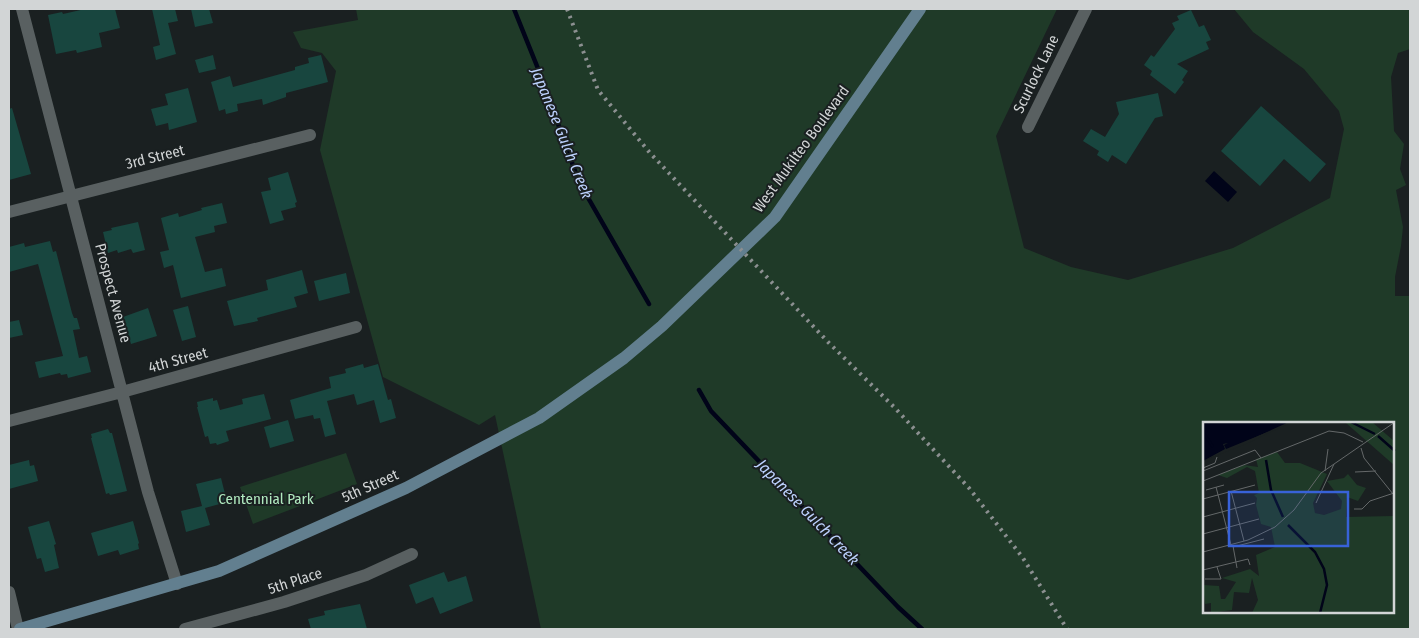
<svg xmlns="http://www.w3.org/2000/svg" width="1419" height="638" font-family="'Fira Sans Condensed',sans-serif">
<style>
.green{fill:#1f3a28;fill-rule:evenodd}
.water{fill:#010419}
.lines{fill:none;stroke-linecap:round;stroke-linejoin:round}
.stream{stroke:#010419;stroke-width:4.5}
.building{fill:#18463f}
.street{stroke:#596061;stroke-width:12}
.secondary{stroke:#627f8f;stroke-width:12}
.rail{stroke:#8c9091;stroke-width:4;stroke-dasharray:2.5 5;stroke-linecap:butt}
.labels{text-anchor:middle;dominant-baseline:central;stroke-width:4;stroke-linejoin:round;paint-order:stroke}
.street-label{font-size:15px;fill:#d2d5d6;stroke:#1a2021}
.park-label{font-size:15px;fill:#b0e9bf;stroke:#1a2021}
.water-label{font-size:16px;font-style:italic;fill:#bdd2fe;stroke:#1a2021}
.inset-river{fill:none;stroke:#010419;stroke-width:2.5}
.inset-road{fill:none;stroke:#646869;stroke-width:1}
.view{fill:#3862d8;fill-opacity:0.15;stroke:#3862d8;stroke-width:2.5}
.inset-edge{fill:none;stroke:#d2d5d6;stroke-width:2.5}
</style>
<rect width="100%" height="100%" fill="#1a2021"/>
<path class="green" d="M356,9H1057L996,136L1024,248L1071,267L1128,280L1233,248L1330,198L1344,129L1339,111L1304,69L1253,32L1234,9H1410V49L1398,53L1391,77L1394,131L1404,144L1400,169L1406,185L1396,190L1403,227L1401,246L1395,277V296H1410V629H541L495,415L479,425L383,377L320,150L336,71L322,53L301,48L293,32L358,20ZM1204,423H1393V612H1204Z
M346,453L357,484L253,524L240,487Z"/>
<path class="water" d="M1214,171L1237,192L1228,202L1205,181Z"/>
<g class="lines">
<path class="stream" d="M514,9L539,71L579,182L649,304
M699,390L711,411L898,607L922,629"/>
</g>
<path class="building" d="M85,9H115L120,28L99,33L102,47L77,53L76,50L56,54L48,15L62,12L63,14Z
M152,9H175L178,21L168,23L176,54L156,60L153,47L160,45Z
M191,9H209L213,23L195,27Z
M1191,10L1199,27L1204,25L1211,40L1206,42L1209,49L1177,64L1188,71L1182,80L1184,82L1175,94L1150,75L1152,71L1144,65L1151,55L1154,57L1175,29L1172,23L1179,20L1177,16Z
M213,55L216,69L199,73L195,60Z
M321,55L328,82L286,93V97L263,105L262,99L237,104L238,111L226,114L225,109L219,111L211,82L230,76L233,87L295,70V67L309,63L308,58Z
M188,88L197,122L169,130L168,123L156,126L151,109L168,105L165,94Z
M1158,93L1163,116L1155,118L1126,164L1112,155L1108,162L1097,155L1099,151L1083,141L1091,129L1105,137L1119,114L1116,102Z
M1261,106L1326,164L1310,182L1284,159L1260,186L1221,151Z
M12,108L31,174L9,180V109Z
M288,172L297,202L295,203L296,207L281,211L284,220L270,224L261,192L271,190L268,178Z
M222,203L227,223L214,226L215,232L195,237L205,272L222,268L226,286L181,298L173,265L164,268L160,252L169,250L161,218L178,213L179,217L202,210L201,208Z
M138,222L145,250L133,253L131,249L118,253L117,250L108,253L103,232L112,230L111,228Z
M50,241L53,252L56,251L72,313L74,318H77L80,329L73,330L79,358L87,356L91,372L68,378L67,374L61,375L60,373L39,378L35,362L63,356L38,264L9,272V247L24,243L25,247Z
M302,270L308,293L294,297L297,307L257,318L258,321L234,326L227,301L268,290L266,280Z
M346,273L350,293L319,301L314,281Z
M188,306L196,337L182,341L173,310Z
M148,308L157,336L131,344L123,317Z
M19,320L23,335L9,338V322Z
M363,364L364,368L378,364L388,400L391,399L396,418L380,423L374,400L357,405L354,394L327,401L336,434L325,437L320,418L314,419L313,415L295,419L290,400L331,388L329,377L346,373L345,369Z
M264,394L271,419L226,431L229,441L217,445L216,443L210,444L208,436L205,437L197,407H198L197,402L213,398V401L217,400L220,410L243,404L242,399Z
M288,420L294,441L270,448L264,427Z
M108,429L110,433H112L127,491L110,495L109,493L106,494L91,438H92L91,434Z
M29,460L30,466L34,465L38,481L9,489V465Z
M221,478L227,502L205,508L210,525L186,532L181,511L202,506L196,484Z
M49,521L56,544L54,545L59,568L45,572L41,558L37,559L28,527Z
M133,521L139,543L138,544L139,549L120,555L118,550L98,556L91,533Z
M444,572L448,582L466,576L473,601L440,614L433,597L416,604L409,585Z
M360,604L367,629H311L308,619L325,615L324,611Z"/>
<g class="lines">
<path class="street" d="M22,9L148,492L177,584
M1028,127L1086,9
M9,212L310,135
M9,421L122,392L356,327
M9,592L18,629
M185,629L284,602L366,575L412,554"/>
<path class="secondary" d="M20,629L219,571L406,488L539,418L624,358L662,326L775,217L920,9"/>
<path class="rail" d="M567,9L598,90L650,153L828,342L894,407L969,488L1023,558L1067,629"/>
</g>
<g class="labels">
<g class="street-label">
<text transform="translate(1036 74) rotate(-64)">Scurlock Lane</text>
<text transform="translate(801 149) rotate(-54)">West Mukilteo Boulevard</text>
<text transform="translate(155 157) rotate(-14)">3rd Street</text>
<text transform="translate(113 293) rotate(75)">Prospect Avenue</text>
<text transform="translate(178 360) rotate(-15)">4th Street</text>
<text transform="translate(370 486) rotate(-24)">5th Street</text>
<text transform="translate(295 581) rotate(-18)">5th Place</text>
</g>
<g class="park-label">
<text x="266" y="499">Centennial Park</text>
</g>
<g class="water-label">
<text transform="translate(562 133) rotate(68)">Japanese Gulch Creek</text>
<text transform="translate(808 512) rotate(46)">Japanese Gulch Creek</text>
</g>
</g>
<g transform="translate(1203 422)">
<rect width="191" height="191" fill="#1a2021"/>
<path d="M169,0L191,19V43L143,1ZM74,30L82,41H97L124,52L110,81L112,91L121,93L138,87L139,79L124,59L141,56L145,52L154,63L163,66L155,79L144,75L143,95L191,94V191H49L55,178L49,156L46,171L31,170L29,188L8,191V181L2,182L0,163L16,164L18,177H22L33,160L19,156L47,147L56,154L53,133L72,125L68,105L58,102L53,83L54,76L51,73L56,71L52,49L44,45L24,56L15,53L41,43L55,45L53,37Z" fill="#1f3a28"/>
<path d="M0,0H86L0,39Z" fill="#010419"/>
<path d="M89,0L43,22L0,39L22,27L20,22L25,21L21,23L23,27Z" fill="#1a2021"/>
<path class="inset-river" d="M148,0L172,12M0,10L10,25M175,14L192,29M63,38L68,68L80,95M85,103L112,130L121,147L124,163L117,191"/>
<path class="inset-road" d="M158,26L161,36L190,72M0,46L12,41L14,35M0,49L52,28L58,36M122,49L125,27M152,50L173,49M0,59L126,9L141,11L160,20M13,65L28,123M3,68L21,63M28,69L41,119M0,77L52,63M113,81L131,42M151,87H159L167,79L191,71M0,95L52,81M0,112L56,97M30,124L34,146M30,125L61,117M0,130L45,118L72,105L91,88L118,51L192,0M0,148L45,137L47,143M2,157H18L14,145"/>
<path class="view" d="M26,70H145V124H26Z"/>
<rect width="191" height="191" class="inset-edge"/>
</g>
<rect width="1419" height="638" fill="none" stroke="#d2d5d6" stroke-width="20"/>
</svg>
